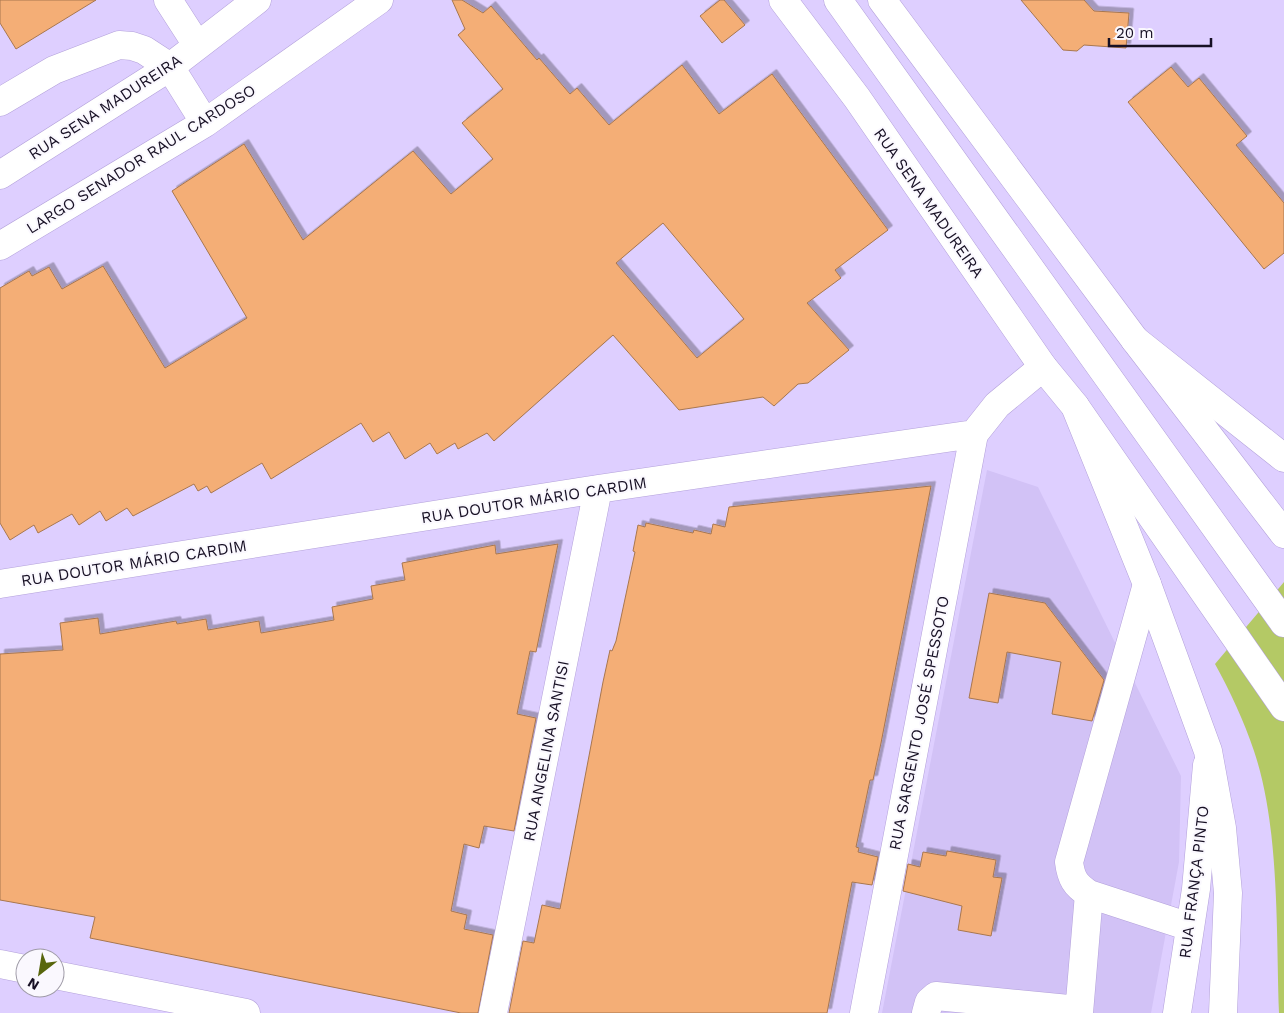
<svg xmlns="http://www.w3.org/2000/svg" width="1284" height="1013" font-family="'Work Sans',sans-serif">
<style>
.built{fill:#d2c2f6}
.green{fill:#b4c965}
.building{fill:#f4ae76;stroke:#a8774f;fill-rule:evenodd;filter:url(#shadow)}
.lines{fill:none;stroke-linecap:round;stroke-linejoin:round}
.minor-casing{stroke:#b3a1da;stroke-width:29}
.major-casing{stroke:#b3a1da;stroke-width:29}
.highway-casing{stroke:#b3a1da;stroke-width:29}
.minor{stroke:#fff;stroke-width:28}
.major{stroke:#fff;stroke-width:28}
.highway{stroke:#fff;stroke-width:28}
.labels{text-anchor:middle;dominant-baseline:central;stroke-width:4;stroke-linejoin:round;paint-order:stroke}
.street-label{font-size:16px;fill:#171024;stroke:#faf8fe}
</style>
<defs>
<filter id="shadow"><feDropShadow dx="4.5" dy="-4.5" stdDeviation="0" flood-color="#0004"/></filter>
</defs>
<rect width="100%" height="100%" fill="#decfff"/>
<path class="built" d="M987,470L1038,487L1181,776L1179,862L1151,1013H882Z"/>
<path class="green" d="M1284,582V1013H1279C1276,932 1280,828 1254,751C1244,721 1230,691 1215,664Z"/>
<path class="building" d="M0,0H96L16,49L0,23Z
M452,0H462L483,13L491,6L537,60L539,58L570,94L577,88L609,125L682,65L719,114L772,74L888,230L835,270L841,278L807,303L849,350L808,383L798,384L774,406L763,397L679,410L613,335L494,441L487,433L458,449L455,443L437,454L430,443L405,459L389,432L373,442L361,423L271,479L262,463L211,493L207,486L198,491L194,484L133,516L127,508L106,521L100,511L79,525L72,514L38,533L34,525L10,540L0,523V288L29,271L32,276L49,267L62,289L103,266L165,368L247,318L172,191L244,144L303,240L413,151L451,194L493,159L462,123L503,89L458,35L465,29ZM663,223L744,319L697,358L616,263Z
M720,0H724L745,25L722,43L700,16Z
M1021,0H1084L1094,11L1129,13L1126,48L1084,45L1077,51L1063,50Z
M1171,67L1188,87L1199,78L1247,136L1236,145L1284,203V253L1264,269L1128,102Z
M931,486L881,743L873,780H870L856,847L859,848L858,852L878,857L872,885L852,882L827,1013H509L523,941L534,943L542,905L560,909L603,682L610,650L612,651L616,641L635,552L633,551L638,525L645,527L646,523L693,533L694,530L711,534L713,524L725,527L729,507Z
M558,544L536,652L530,651L517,714L536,718L514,831L484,826L479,848L464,844L451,911L467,915L464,929L493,935L478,1013H461L90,938L95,917L0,900V654L63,650L60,623L98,618L100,634L176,621L177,624L206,619L208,630L259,621L261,633L334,620L332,607L373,599L371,586L405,580L402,563L495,545L496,554Z
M989,593L1045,603L1104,680L1092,721L1052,714L1061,662L1007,652L998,703L969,698Z
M947,851L996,860L993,877L1002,878L991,936L958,930L962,906L903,891L908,864L920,867L923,852L946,856Z"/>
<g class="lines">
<g class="minor-casing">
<path id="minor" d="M168,0L197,45
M0,102L54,70L119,45L132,46L144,50L170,67L205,123
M0,175L170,67L257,0
M0,246L205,123L379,0
M0,584L598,489L974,434L997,405L1043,367
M1147,584L1069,862C1071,878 1075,885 1089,894L1190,927
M0,964L25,969
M55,975L246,1013
M493,1013L598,489
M864,1013L974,434
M926,1013L929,1002L936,996L1079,1010
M1079,1013L1089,894
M1177,1013L1196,889L1207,765"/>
</g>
<g class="major-casing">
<path id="major" d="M783,0L857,98L1043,367L1075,406L1147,584L1208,751L1222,828L1228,893L1223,1013
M838,0L1284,623
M882,0L1135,340L1284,534"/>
</g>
<g class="highway-casing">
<path id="highway" d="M1135,340L1284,458
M1075,406L1284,707"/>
</g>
<use href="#minor" class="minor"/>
<use href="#major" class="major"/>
<use href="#highway" class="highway"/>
</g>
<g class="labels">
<g class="street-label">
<text transform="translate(105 107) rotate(-33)">RUA SENA MADUREIRA</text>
<text transform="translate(141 159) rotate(-32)">LARGO SENADOR RAUL CARDOSO</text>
<text transform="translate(929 203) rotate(55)">RUA SENA MADUREIRA</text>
<text transform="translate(534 500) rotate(-9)">RUA DOUTOR MÁRIO CARDIM</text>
<text transform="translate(134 563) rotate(-9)">RUA DOUTOR MÁRIO CARDIM</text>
<text transform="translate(919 723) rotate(-79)">RUA SARGENTO JOSÉ SPESSOTO</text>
<text transform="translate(546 751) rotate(-79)">RUA ANGELINA SANTISI</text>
<text transform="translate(1194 882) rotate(-83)">RUA FRANÇA PINTO</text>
</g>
</g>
<g transform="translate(40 973) rotate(211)"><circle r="24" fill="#faf8fe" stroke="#9f9ba7"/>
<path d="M0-4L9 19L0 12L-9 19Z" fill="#58660d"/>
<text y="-8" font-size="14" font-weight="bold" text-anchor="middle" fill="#171024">N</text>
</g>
<path d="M1109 38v8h102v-8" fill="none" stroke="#171024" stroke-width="2.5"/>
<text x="1116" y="38" font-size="15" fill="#171024" stroke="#faf8fe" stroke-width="4" paint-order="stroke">20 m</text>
</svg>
